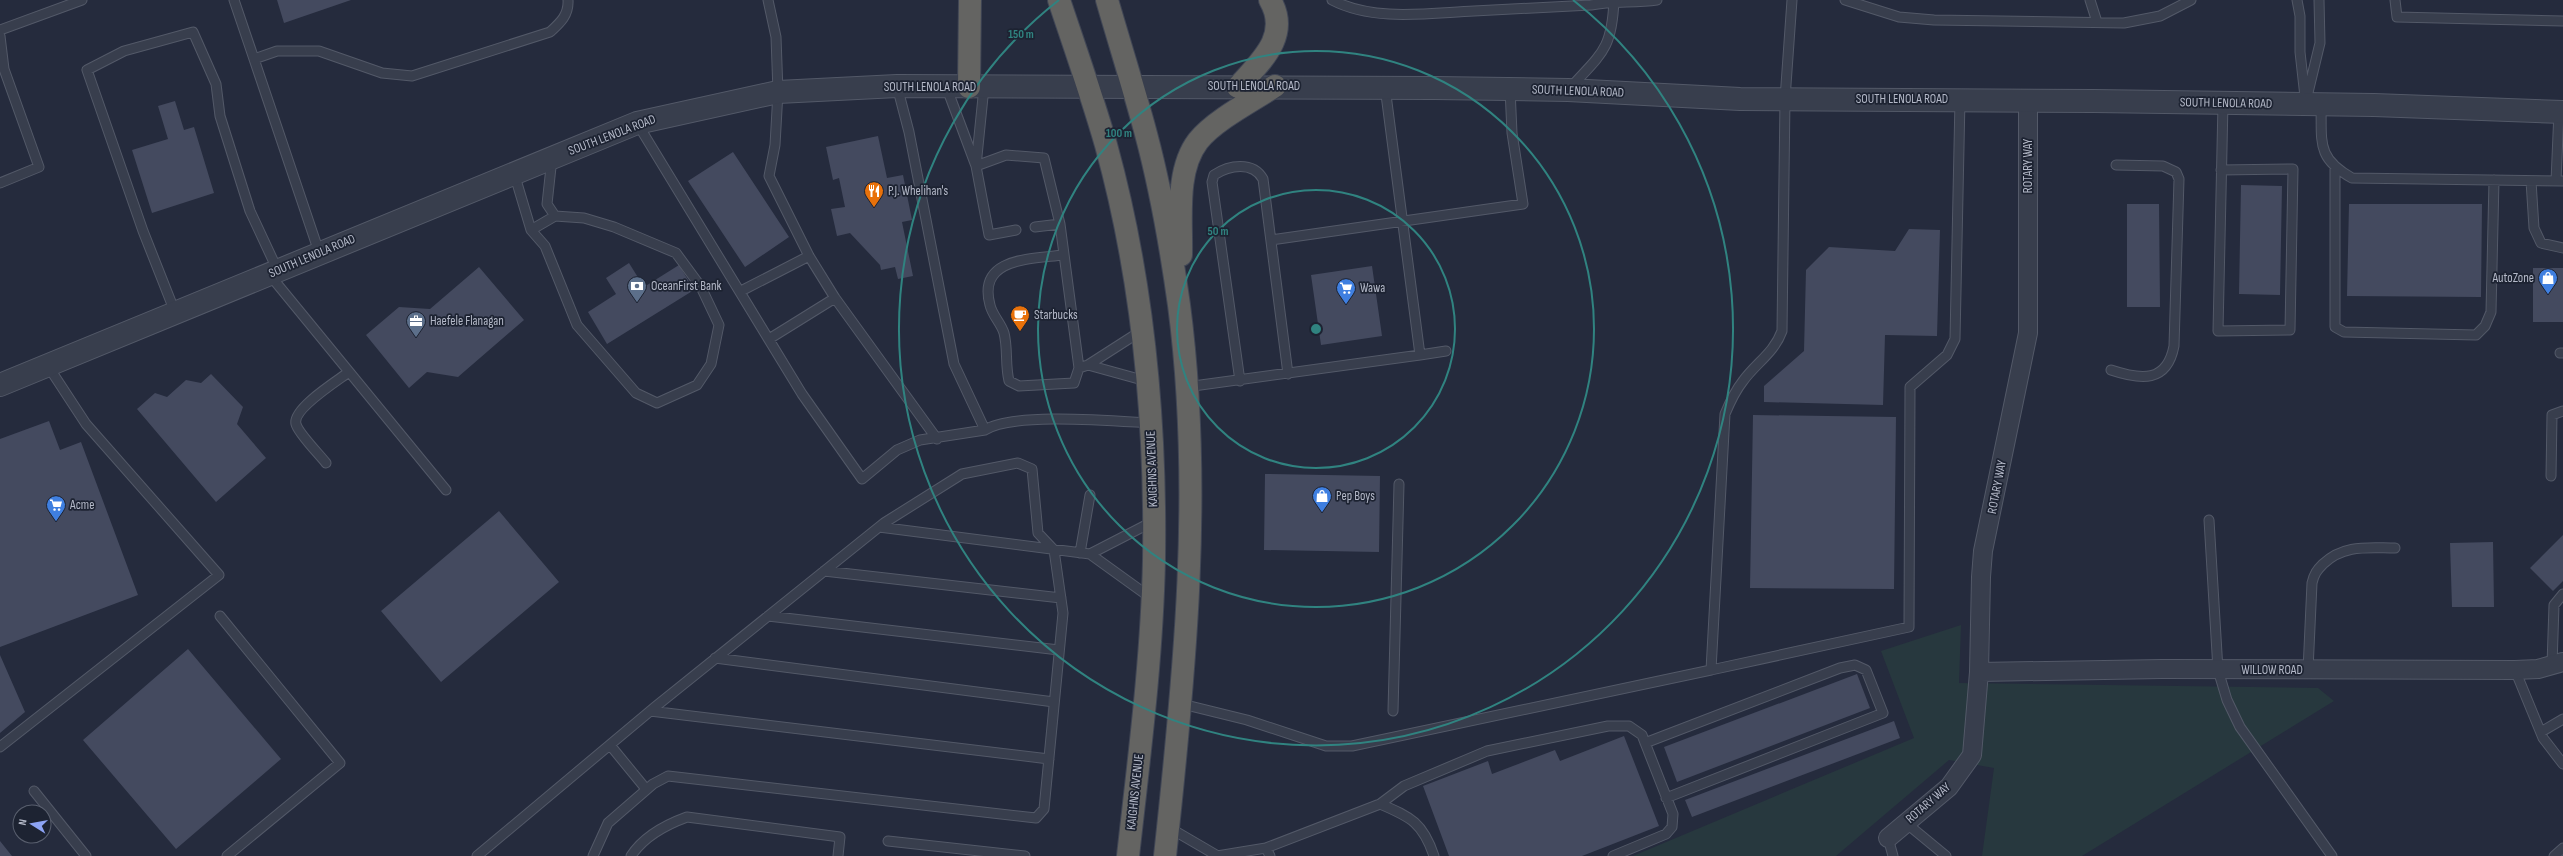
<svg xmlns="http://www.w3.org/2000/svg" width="2563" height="856" font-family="'Sofia Sans Condensed',sans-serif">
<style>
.green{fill:#27383e}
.building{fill:#444a5f}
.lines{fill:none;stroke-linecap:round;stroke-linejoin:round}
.service-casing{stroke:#535968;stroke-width:11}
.minor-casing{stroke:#535968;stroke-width:20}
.tertiary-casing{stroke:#535968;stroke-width:24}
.trunk-casing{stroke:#404655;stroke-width:24}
.service{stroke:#383e4d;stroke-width:9}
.minor{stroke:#383e4d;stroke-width:18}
.tertiary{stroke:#383e4d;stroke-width:22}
.trunk{stroke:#646462;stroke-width:22}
.ring{fill:none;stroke:#308380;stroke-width:2}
.labels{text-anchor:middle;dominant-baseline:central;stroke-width:3.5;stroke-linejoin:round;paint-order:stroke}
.street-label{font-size:13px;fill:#b4b9c8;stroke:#1d2332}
.poi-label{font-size:13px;fill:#b4b9c8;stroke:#1d2332;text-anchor:start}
.centre{fill:#308380;stroke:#1d2332;stroke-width:2}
.ring-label{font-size:12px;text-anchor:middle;font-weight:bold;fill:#308380;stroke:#1d2332;stroke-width:3.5;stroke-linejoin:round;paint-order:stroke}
</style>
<rect width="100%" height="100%" fill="#252b3d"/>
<path class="green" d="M1961,625L1959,683L2318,688L2334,701L2082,856H1982L1994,768L1949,760L1836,856H1633L1914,738L1881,651Z"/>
<path class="building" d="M277,0H351L284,23Z
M175,101L184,130L194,127L214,193L152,213L132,150L168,139L158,106Z
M878,136L887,178L903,175L912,220L902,222L913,276L898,279L895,267L881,270L880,265L850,233L837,236L831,209L845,207L839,178L833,180L826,147Z
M733,152L789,237L745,267L688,181Z
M2241,185L2282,186L2280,295L2239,294Z
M2127,204H2159L2160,307H2127Z
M2349,204H2482L2481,297L2347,296Z
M1909,229L1940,230L1937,336L1885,335L1883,405L1764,402V386L1804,351L1806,270L1829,247L1895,251Z
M629,263L644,287L679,265L694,290L607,344L588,312L616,294L606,278Z
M1372,266L1382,336L1321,345L1311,275Z
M479,267L524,320L458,377L427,372L409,388L366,335L399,307L430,309Z
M2533,268H2563V322H2533Z
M211,374L243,407L237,424L266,458L216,502L137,409L155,393L167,397L186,380L201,383Z
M1753,415L1896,417L1894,589L1750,588Z
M49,421L60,450L81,442L138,595L0,647V439Z
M1265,474L1380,476L1379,552L1264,550Z
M499,511L559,582L441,682L381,611Z
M2563,535V581L2553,591L2530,568Z
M2493,542L2494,607H2452L2450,543Z
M188,649L281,759L176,849L83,740Z
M0,655L25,712L0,733Z
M1857,674L1870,708L1677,782L1664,747Z
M1894,721L1900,738L1692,817L1685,800Z
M1624,736L1659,826L1582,856H1449L1423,786L1488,761L1492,774L1555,750L1560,761Z
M0,841L12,856H0Z"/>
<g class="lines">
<g class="service-casing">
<path id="service" d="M234,0L254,59
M768,0L776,37L778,92L775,145L769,176L809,256L835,298L937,439
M1332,0C1374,22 1429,13 1474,11C1513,9 1552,7 1591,5C1613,1 1634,3 1657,0
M1845,0L1899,17L1934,20L2124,23L2160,16L2191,0
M2090,0L2097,22
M2297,0L2300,16V52L2305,97
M2395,0L2397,17L2563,21
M0,30L82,0
M0,36L4,69L39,167L0,183
M897,86L909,132L954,364L985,430
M946,86L976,166L984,87
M1571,87C1602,53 1612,49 1614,0
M2305,105L2320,43L2319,0
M2321,105C2322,142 2316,158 2352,178L2563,181
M637,123L802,394L862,479L897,450L920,440L985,430C1012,412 1114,421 1150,423
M552,158L547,204L555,216L584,218L614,227L676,253L701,287L719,325L711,364L697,385L657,403L636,393L577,325L545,246L531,230L555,216
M2335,169V327L2344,332L2476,335L2485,326L2491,312L2494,180
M2221,170L2293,169L2290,330L2218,331L2223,103
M514,173L531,230
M2531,181L2534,228L2541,243L2563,248
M2556,181L2559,111
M1035,227L1060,224
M1016,230L989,235L976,166L1006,155L1044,158L1060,224L1079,368L1088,365
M1271,240L1523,204L1512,133L1510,89
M319,252L254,59L277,51H319L382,73L412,76L550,32C560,23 569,15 568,0
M1063,255C1032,259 977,257 990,305C992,315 1001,323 1004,333C1008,348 1005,365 1009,381L1019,386L1074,383L1079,368
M269,274L446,490
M741,291L809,256
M175,312L143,231L87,70L124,51L193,32L216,84L220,116L250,211L278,271
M1141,331L1088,365L1146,381
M769,339L835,298
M2560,353H2563
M1420,355L1446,351
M2111,370C2141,380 2167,383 2174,346L2179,179L2176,172L2163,166L2116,165
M1240,381L1212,182L1214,175C1229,165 1253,161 1263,179L1288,374
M1186,387L1420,355L1385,87
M326,463C319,454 298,433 296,424C292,409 337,381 349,372
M2551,476L2552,415L2563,411
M2209,520L2218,670L2227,700L2240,727L2332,856
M879,527L1090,554L1151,598
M1080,553L1090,495
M1090,554L1154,521
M824,571L1061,598
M220,616L340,763L227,856
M768,616L1059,650
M715,658L1054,702
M2552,665L2554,605L2563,594
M1711,670L1909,627L1910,387L1947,355L1955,339L1960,99
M2308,670L2312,583C2314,574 2317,570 2323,564C2344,544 2368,548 2395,548
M2515,670L2543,738L2563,764
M1182,704L1247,720L1326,746H1352L1711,670L1725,414C1730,402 1735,391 1743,381C1756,363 1774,353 1782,331L1785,99L1792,0
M650,711L1049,759
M1393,711L1399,484
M2541,732L2563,719
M1645,743L1840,668L1855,665L1866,670L1883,713L1666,798
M610,745L646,789
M0,747L219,575L86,424L48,366
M34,791L86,856
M1380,804C1411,817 1423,823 1434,856
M1906,823L1946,856
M1168,827L1216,855L1214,856
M1888,838L1893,856
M888,841L1025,856
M1266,848L1380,804L1404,786L1487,751L1608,726H1629L1642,735L1673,814L1672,827L1666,834L1613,856
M477,856L655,707L884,523L962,474L1018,463L1032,469L1038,533L1054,550L1063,613L1044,809L1036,818L668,776L653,784L608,823L593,856
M631,856C644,836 665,825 687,817L840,837L838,856
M1217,856L1266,848L1270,856
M2554,856L2563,848"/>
</g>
<g class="minor-casing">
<path id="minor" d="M1979,672L2162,669L2515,670L2538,669L2563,662
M1888,838L1949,787L1972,755L1979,672L1981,577L1983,551L2028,333V101"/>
</g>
<g class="tertiary-casing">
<path id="tertiary" d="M0,385L637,123L778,92L897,86L1435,88L1568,90L1740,99L2094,101L2374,105L2563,112"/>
</g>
<g class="trunk-casing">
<path id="trunk" d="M1059,0C1075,48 1092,96 1106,145C1143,279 1156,422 1154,560C1152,659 1139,758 1128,856
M1107,0C1120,45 1134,89 1146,134C1161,190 1171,248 1179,305C1203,488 1185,673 1165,856
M969,87L970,0
M1238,87C1260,62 1291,36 1270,0
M1181,255C1182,219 1175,171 1198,141C1215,120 1252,101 1275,86"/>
</g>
<use href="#service" class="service"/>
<use href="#minor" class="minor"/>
<use href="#tertiary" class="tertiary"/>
<use href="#trunk" class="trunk"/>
</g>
<g class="ring">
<circle cx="1316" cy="329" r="139"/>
<circle cx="1316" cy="329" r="278"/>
<path d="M1573 0A417 417 0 1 1 1059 0"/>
</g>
<defs>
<g id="restaurant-pin" transform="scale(1)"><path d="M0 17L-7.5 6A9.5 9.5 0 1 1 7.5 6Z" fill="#e8710a" stroke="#1d2332"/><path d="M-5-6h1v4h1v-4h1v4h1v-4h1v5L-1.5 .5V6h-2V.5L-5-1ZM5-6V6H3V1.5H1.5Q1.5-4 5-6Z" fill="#fff"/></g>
<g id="shop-pin" transform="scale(1)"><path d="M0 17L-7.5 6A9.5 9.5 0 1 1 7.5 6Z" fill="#3f7fe0" stroke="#1d2332"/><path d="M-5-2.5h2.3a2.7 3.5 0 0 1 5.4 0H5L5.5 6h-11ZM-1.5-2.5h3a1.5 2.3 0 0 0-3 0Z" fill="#fff"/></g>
<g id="bank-pin" transform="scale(1)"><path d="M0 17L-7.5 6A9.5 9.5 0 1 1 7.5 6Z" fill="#5c6f8a" stroke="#1d2332"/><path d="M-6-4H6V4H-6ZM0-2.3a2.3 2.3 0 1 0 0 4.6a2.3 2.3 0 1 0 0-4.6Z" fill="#fff"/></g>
<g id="supermarket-pin" transform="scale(1)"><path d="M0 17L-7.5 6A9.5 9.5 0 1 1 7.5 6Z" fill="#3f7fe0" stroke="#1d2332"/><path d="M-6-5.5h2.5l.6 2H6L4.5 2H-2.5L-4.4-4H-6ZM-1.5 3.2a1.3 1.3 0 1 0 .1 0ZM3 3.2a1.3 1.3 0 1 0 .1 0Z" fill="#fff"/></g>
<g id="cafe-pin" transform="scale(1)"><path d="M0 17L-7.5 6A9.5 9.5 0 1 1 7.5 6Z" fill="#e8710a" stroke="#1d2332"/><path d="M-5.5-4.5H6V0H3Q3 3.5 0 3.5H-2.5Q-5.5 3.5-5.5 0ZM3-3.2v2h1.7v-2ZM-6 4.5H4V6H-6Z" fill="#fff"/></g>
<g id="office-pin" transform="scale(1)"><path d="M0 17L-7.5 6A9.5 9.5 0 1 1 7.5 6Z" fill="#5c6f8a" stroke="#1d2332"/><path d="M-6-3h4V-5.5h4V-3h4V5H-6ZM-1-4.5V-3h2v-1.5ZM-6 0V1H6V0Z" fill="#fff"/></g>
</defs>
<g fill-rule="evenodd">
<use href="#restaurant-pin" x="874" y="191"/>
<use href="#shop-pin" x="2548" y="278"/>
<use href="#bank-pin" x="637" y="286"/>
<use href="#supermarket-pin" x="1346" y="288"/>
<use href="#cafe-pin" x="1020" y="315"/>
<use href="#office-pin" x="416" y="321"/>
<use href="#shop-pin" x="1322" y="496"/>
<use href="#supermarket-pin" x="56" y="505"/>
</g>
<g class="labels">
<g class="street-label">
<text x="1254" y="86">SOUTH LENOLA ROAD</text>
<text x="930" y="87">SOUTH LENOLA ROAD</text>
<text transform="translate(1578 91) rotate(2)">SOUTH LENOLA ROAD</text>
<text x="1902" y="99">SOUTH LENOLA ROAD</text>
<text transform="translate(2226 103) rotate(1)">SOUTH LENOLA ROAD</text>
<text transform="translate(612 135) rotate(-21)">SOUTH LENOLA ROAD</text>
<text transform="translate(2028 166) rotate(-90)">ROTARY WAY</text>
<text transform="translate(312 256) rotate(-23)">SOUTH LENOLA ROAD</text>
<text transform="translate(1152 469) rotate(-92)">KAIGHNS AVENUE</text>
<text transform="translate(1997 487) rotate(-79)">ROTARY WAY</text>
<text x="2272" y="670">WILLOW ROAD</text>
<text transform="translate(1135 792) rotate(-84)">KAIGHNS AVENUE</text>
<text transform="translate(1928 803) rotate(-41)">ROTARY WAY</text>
</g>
<g class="poi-label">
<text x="888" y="191">P.J. Whelihan's</text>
<text x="2534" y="278" text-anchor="end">AutoZone</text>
<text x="651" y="286">OceanFirst Bank</text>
<text x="1360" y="288">Wawa</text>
<text x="1034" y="315">Starbucks</text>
<text x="430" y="321">Haefele Flanagan</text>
<text x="1336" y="496">Pep Boys</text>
<text x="70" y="505">Acme</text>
</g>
</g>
<circle cx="1316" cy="329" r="6" class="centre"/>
<g class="ring-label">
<text x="1021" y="38">150 m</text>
<text x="1119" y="137">100 m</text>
<text x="1218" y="235">50 m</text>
</g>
<g transform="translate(32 824) rotate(281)"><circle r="19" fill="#1d2332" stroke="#595f6e"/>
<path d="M0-3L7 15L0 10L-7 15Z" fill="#8da4f5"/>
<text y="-6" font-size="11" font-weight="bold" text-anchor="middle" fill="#b4b9c8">N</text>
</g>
</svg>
